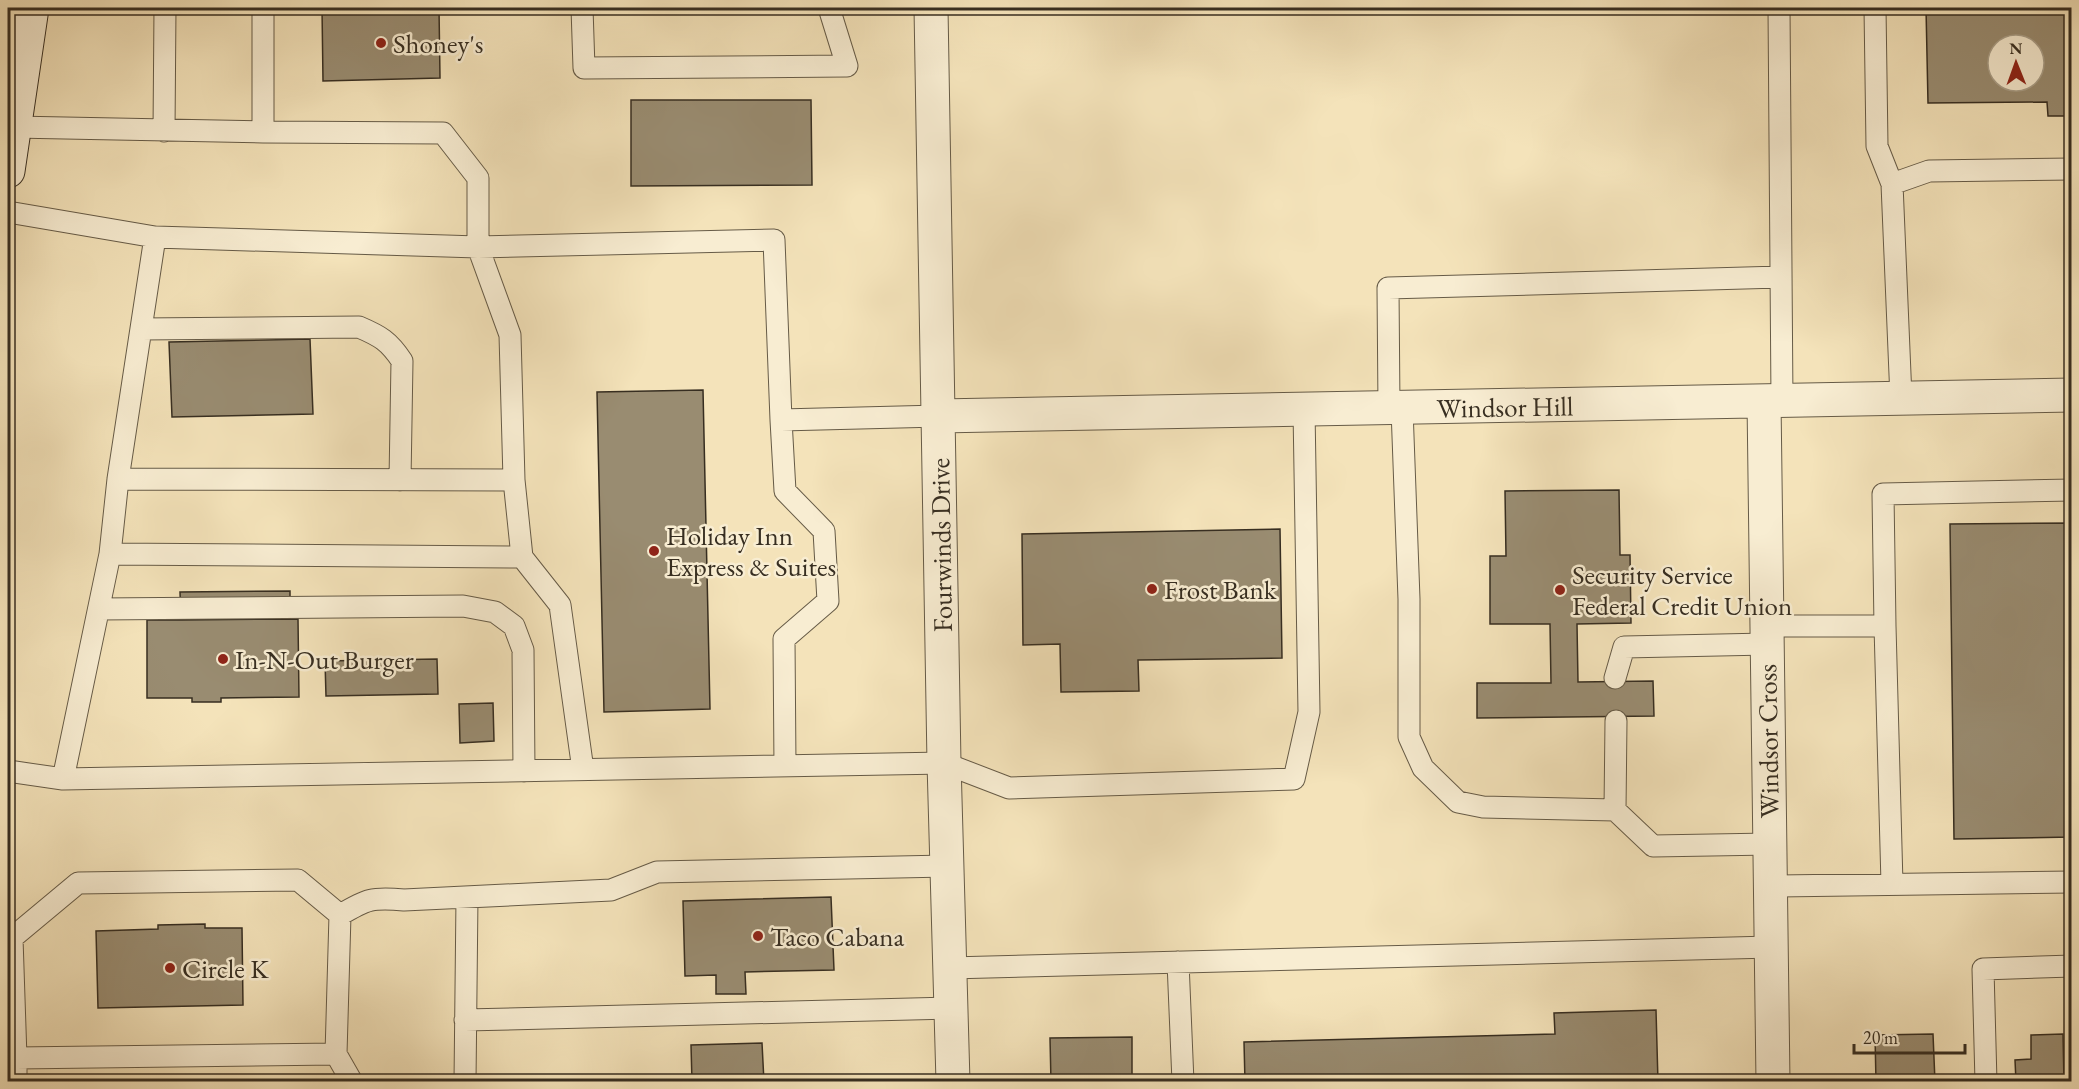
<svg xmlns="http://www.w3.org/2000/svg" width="2079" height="1089" font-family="'EB Garamond',serif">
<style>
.building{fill:#998c71;stroke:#372e21;stroke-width:1.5;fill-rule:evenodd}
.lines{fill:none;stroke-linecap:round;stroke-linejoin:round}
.service-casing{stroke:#665b47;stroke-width:23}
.minor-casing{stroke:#665b47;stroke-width:35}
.secondary-casing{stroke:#372e21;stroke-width:35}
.service{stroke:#f8edd2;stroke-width:21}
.minor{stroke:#f8edd2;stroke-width:33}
.secondary{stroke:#f8edd2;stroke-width:33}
.poi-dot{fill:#8f2418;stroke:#f8edd2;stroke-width:2}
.labels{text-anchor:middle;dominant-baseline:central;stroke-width:5;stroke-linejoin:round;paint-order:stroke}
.poi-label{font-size:27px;fill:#372e21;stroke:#f8edd2;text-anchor:start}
.street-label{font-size:27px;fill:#372e21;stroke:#f8edd2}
</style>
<rect width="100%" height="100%" fill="#f4e3ba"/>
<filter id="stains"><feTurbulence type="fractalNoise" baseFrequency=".00333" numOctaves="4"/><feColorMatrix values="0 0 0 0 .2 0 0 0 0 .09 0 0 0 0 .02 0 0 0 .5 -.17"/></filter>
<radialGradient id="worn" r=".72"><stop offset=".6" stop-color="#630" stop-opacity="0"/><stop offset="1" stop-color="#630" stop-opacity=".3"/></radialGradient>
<path class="building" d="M322,8H439L440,78L323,81Z
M1926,8H2072V116H2048L2047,102L1928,103ZM1998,45H2034V81H1998Z
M631,100H811L812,185L631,186Z
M310,339L313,414L172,417L169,342Z
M703,390L710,709L604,712L597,392Z
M1619,490L1620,555H1630L1631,623L1577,624L1578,682L1653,681L1654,716L1477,718V683H1551L1550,624H1490V556H1506L1505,491Z
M2072,523V837L1954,839L1950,524Z
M1280,529L1282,658L1138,660L1139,691L1061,692L1060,644L1023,645L1022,534Z
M290,591V619L181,620L180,592Z
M298,619L299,697L221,698V702H192V698H147V620Z
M437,659L438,694L326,696L325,661Z
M493,703L494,741L460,743L459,704Z
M831,897L834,970L745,972L746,994H716V975L685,976L683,901Z
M205,924V928H242L243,1005L98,1008L96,931L158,929V925Z
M1656,1010L1658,1082H1245L1244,1042L1555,1034L1554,1013Z
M1933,1034L1935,1082H1876L1875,1035Z
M2063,1034L2064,1082H2016L2015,1060L2031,1059V1035Z
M1132,1037V1082H1051L1050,1038Z
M762,1043L764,1082H692L691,1045Z"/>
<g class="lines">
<g class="service-casing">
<path id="service" d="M582,8L584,68L847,66L829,8
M1779,8L1782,401
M1875,8L1877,146L1892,184
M14,127L263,132L443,133L478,178V247L774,240L781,420
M164,131L165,8
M263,132V8
M8,212L155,237L118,479L110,554L63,779
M155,237L478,247L510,335L514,480L522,557L560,605L583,770
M141,329L359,327C380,336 389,341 402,361L400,480
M1901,398L1892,184L1929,171L2072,169
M1389,408L1388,288L1781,277
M1402,409L1409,599V737L1423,768L1458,802L1483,807L1615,810L1653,846L1770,844
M118,479L514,480
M110,554L522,557
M99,609L463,606L495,612L514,626L523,650L524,771
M1767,626H1885L1892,884
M1885,626L1883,494L2072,490
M1615,678L1624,647L1767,644
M785,766L784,639L828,601L824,531L785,491L781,420L939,416
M8,771L63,779L944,763L1009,788L1294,779L1309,712L1304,410
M1615,810L1616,721
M298,880L340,915L336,1054L16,1058L12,938L78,883Z
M1770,886L2072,882
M340,915C367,899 372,897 404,900L611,890L657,872L947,866
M1178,962L1183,1082
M950,968L1771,947
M465,1020L951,1008
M336,1054L352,1082
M16,1082V1058
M465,1082L467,897
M1986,1082L1983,969L2072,966"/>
</g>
<g class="minor-casing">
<path id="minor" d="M931,8L944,763L953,1082
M1764,401L1773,1082
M939,416L2072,395"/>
</g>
<g class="secondary-casing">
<path id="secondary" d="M8,171L32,8"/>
</g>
<use href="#service" class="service"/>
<use href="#minor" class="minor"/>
<use href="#secondary" class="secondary"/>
</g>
<g class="poi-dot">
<circle cx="381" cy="43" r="6"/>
<circle cx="654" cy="551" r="6"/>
<circle cx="1152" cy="589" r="6"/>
<circle cx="1560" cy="590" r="6"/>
<circle cx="223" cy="659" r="6"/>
<circle cx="758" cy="936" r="6"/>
<circle cx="170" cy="968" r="6"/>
</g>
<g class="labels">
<g class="poi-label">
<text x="393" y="43">Shoney's</text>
<text x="666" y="535">Holiday Inn<tspan x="666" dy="31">Express &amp; Suites</tspan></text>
<text x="1572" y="574">Security Service<tspan x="1572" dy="31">Federal Credit Union</tspan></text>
<text x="1164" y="589">Frost Bank</text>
<text x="235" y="659">In-N-Out Burger</text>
<text x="770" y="936">Taco Cabana</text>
<text x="182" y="968">Circle K</text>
</g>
<g class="street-label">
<text transform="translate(1505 407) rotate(-1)">Windsor Hill</text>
<text transform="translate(941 545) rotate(-91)">Fourwinds Drive</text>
<text transform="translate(1768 741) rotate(-91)">Windsor Cross</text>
</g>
</g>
<rect width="2079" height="1089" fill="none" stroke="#f4e3ba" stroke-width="30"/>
<rect x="9" y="9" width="2061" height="1071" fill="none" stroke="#372e21" stroke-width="3"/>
<rect x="15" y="15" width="2049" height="1059" fill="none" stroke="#372e21" stroke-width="1.5"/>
<g transform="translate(2016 63) rotate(359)"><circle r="28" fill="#f8edd2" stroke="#aba18b" stroke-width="1.5"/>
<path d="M0-4.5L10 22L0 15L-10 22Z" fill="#8f2418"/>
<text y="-9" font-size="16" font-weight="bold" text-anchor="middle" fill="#372e21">N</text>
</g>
<path d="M1854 1044v9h111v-9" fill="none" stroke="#372e21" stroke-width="3"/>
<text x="1863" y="1044" font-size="18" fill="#372e21" stroke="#f8edd2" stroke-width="4.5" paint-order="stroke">20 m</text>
<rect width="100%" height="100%" filter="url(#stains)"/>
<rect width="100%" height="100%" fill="url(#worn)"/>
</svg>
